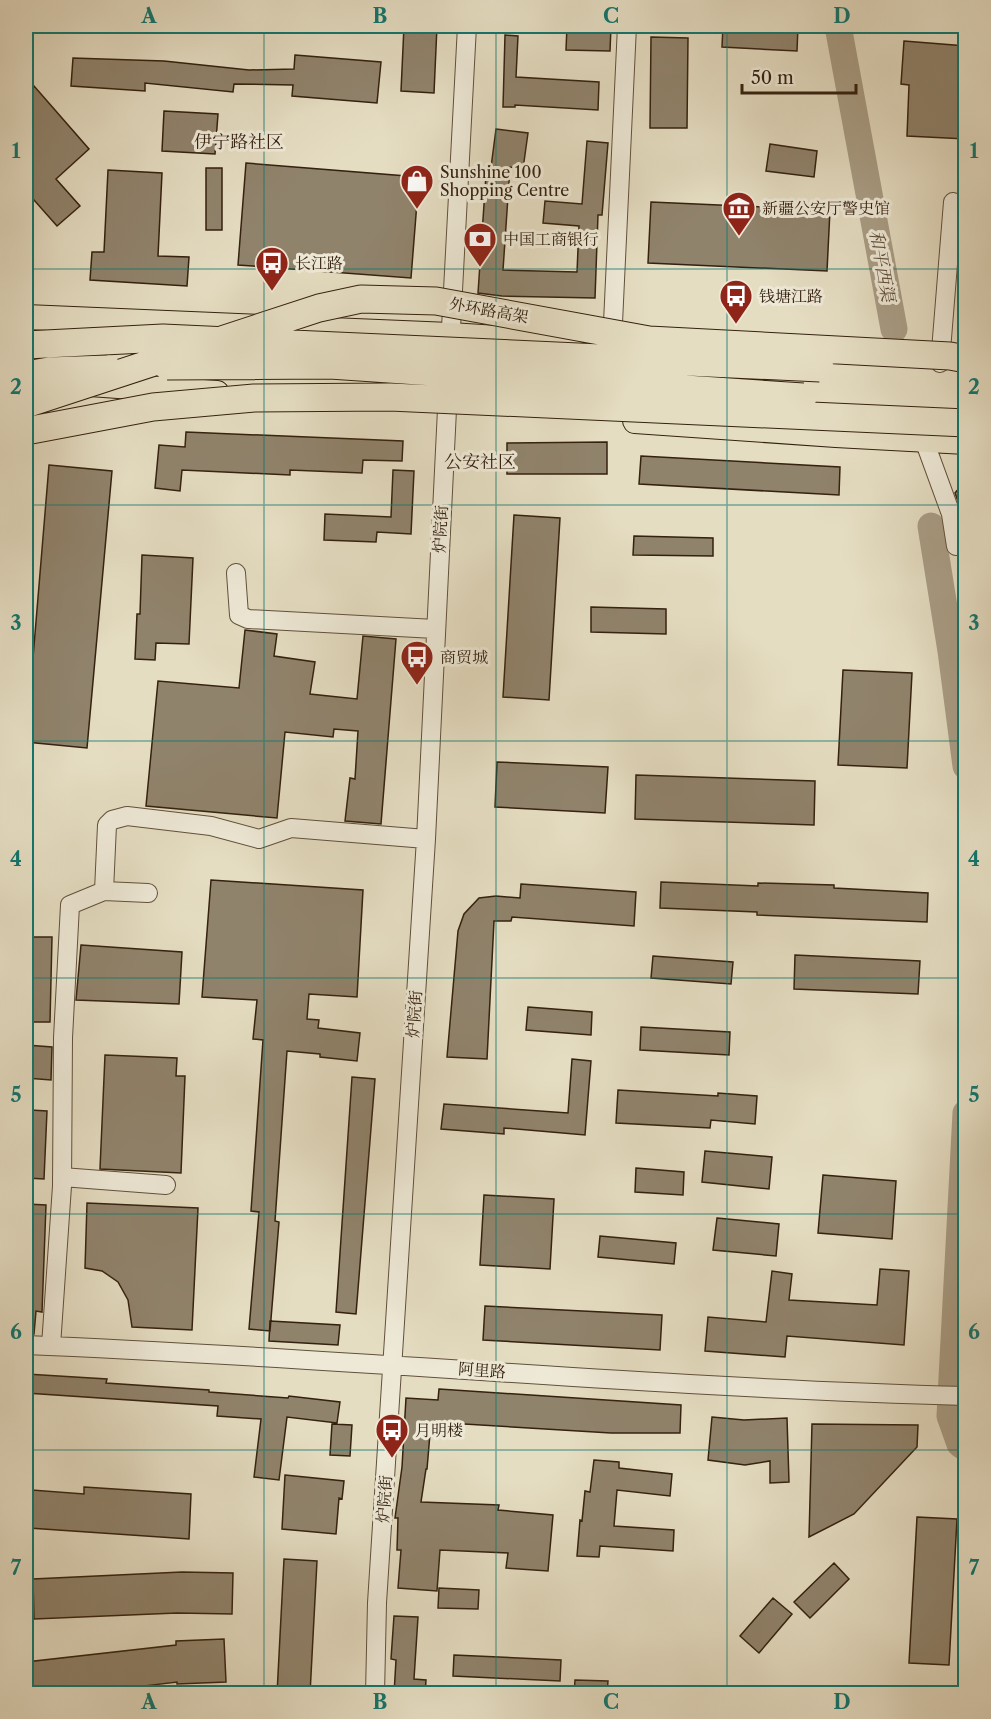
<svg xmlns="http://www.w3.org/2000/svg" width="991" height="1719" font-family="'Libre Caslon Text','Noto Serif SC',serif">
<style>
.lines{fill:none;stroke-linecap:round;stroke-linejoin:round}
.river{stroke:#a99d85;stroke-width:27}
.building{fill:#90836c;stroke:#34210f;stroke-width:1.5}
.minor-casing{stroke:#60503c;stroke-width:20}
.major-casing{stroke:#34210f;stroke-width:26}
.minor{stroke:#eee9d7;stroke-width:18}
.major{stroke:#e5ddc2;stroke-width:24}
.highway-bridge-casing{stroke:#34210f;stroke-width:29;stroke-linecap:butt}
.highway-bridge{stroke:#e5ddc2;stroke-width:27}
.grid{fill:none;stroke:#0f766e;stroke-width:1.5;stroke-opacity:0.55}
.labels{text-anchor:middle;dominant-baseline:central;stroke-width:6;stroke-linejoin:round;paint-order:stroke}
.poi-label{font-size:16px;fill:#34210f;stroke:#eee9d7;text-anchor:start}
.street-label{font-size:16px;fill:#34210f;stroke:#eee9d7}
.neighbourhood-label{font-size:18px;fill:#34210f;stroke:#eee9d7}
.water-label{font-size:18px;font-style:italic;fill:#5d4c38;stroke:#eee9d7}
.neatline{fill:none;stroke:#0f766e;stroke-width:2}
.grid-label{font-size:20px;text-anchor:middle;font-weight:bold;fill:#0f766e}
</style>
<rect width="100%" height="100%" fill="#e5ddc2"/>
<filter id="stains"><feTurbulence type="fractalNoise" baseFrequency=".00333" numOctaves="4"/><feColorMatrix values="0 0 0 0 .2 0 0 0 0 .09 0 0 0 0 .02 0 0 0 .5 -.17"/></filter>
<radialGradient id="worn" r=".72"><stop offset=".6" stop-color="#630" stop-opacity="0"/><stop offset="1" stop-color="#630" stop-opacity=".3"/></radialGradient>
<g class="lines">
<path class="river" d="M838,26L894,329
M931,526L951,651L966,766
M966,1113L950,1416L960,1444L966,1448"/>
</g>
<path class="building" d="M404,26H437L434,93L401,91Z
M567,26H611L610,51L566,50Z
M723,26H798L797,51L722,47Z
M505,35L518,36L516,77L599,82L598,110L515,105V107H503Z
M651,37L688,38L687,128H650Z
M904,41L966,46V139L907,136L909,85L901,84Z
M295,55L381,62L377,103L292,96L293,85L234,84L233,92L145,83V91L71,86L73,58L164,61L249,70L294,69Z
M34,86L89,149L56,179L80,206L57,226L26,191V93Z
M164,111L218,114L215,154L162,151Z
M496,129L528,133L523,169L510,167L503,270L577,272L579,226L543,223L545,201L582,204L587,141L608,143L602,215H598L595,298L502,296L478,293L486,175H490Z
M770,144L817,151L814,177L766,171Z
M246,163L419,177L411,278L238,265Z
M206,168H222V230H206Z
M108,170L162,173L158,256L189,257L187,286L90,280L92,252H104Z
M651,202L830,210L827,271L648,263Z
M186,432L403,441L402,461L363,460L362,473L290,470V475L182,470L180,491L155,488L159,445L185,447Z
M607,442V474H507V443Z
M641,456L840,467L839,495L639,484Z
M49,465L112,471L87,748L26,742Z
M393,470L414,471L411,534L377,532L376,542L324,540L325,514L391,517Z
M966,480V513L960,507L955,493Z
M514,515L560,518L549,700L503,697Z
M634,536L713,538V556L633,555Z
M142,555L193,558L189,644L156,643L155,660L135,659L137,614H140Z
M591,607L666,609V634L591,632Z
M245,630L277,634L274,656L315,662L310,694L357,699L363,636L396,639L381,824L345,821L350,778L355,779L358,731L334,729L333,737L285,732L277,818L146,806L158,681L239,688Z
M843,670L912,673L907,768L838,765Z
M497,762L608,767L605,813L495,807Z
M636,775L815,781L814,825L635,819Z
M211,880L363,890L357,997L309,994L307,1019L319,1020L318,1028L360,1033L357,1061L320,1057V1054L287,1051L275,1221L279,1222L270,1331L249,1329L259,1212L251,1211L263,1040L253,1039L257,1000L202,997Z
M661,882L758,886V883L834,885V888L928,893L927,922L757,915V912L660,908Z
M521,884L636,892L634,926L512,917L511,921H494L487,1059L447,1057L458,931L464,914L479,898L496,896L520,898Z
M26,937H52L50,1022H26Z
M81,945L182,952L179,1004L76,1000Z
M795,955L920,961L918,994L794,989Z
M653,956L733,962L731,984L651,978Z
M528,1007L592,1012L591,1035L526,1030Z
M641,1027L730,1032L729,1055L640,1050Z
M26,1045L52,1047L51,1080L26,1078Z
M105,1055L177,1058L176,1076H185L181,1173L100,1169Z
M572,1059L591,1061L585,1135L504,1128V1134L441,1129L444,1104L568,1113Z
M352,1077L375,1079L356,1314L336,1312Z
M618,1090L718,1096V1093L757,1096L755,1124L711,1120L710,1128L616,1123Z
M30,1110L47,1111L44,1179L27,1178Z
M705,1151L772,1157L769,1189L702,1182Z
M636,1168L684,1172L683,1195L635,1192Z
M823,1175L896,1181L892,1239L818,1233Z
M484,1195L554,1199L550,1269L480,1265Z
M87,1203L198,1208L192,1330L132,1327L128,1300L118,1282L102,1271L85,1268Z
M26,1204L46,1205L42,1312L36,1311L34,1334H26L28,1229L26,1228Z
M717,1218L779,1224L776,1256L713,1250Z
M600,1236L676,1243L674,1264L598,1257Z
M880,1269L909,1271L904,1345L787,1336L785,1357L705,1351L708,1317L766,1322L772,1271L792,1274L789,1300L877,1305Z
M485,1306L662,1315L660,1350L483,1340Z
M270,1321L340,1325L338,1345L269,1341Z
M26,1374L107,1379L106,1383L209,1390V1392L288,1398L289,1396L340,1402L337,1423L287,1417L279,1480L254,1477L261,1419L217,1416L218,1406L26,1393Z
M439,1389L681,1405L680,1433H611L431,1422L427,1469H426L421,1502L499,1505L498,1510L553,1515L548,1571L506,1568L508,1553L440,1550L437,1591L398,1588L401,1550H397L398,1518H395L402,1467L406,1398L438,1400Z
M712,1417L744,1420L787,1418L789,1482L770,1483V1461L745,1465L708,1460Z
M332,1424L352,1425L350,1456L330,1455Z
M812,1424L918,1425L917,1447L854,1514L809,1537Z
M594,1460L619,1462V1468L672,1474L670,1496L617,1490L614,1526L674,1530L673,1551L600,1546L599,1557L577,1556L580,1520L582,1521L585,1491L590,1492Z
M285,1475L344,1481L342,1499L339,1498L336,1534L282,1529Z
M84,1487L191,1494L189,1539L29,1528L32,1490L84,1494Z
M917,1517L957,1519L949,1665L909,1663Z
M284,1559L317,1561L310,1694H277Z
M834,1563L849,1579L810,1618L794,1602Z
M182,1572L233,1573L232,1614L177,1613L34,1619L33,1579Z
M439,1588L479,1590L478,1609L438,1608Z
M773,1598L792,1614L759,1653L740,1636Z
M394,1616L418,1617L414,1679L426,1680L425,1694H394L396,1660L391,1659Z
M224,1639L226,1682L177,1684V1682L77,1694H26V1662L176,1645V1641Z
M454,1655L561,1660L560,1681L453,1676Z
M575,1680L608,1681L607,1694H574Z"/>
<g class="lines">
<g class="minor-casing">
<path id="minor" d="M612,344L627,26
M450,347L467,26
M940,363L953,202
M924,440L951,514L956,546
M236,573L239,615L248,619L435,629
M148,893L104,891L107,825L112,820L127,816L211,826L259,839L291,828L426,839
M62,1177L166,1185
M26,1345C339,1357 652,1388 966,1396
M51,1346L62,1186L63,1038L70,905L104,891
M375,1694L377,1603L426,839L448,389"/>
</g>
<g class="major-casing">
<path id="major" d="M26,317L450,335L604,345
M90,384L217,393
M635,421L836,435L966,442"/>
</g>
<use href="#minor" class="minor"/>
<use href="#major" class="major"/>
<g class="highway-bridge-casing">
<path id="highway-bridge" d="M26,345L163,338L820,368
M167,366L330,365L803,397
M26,375L49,371L108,369
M26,404L319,308L361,299L436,301L649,340L950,356L966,359
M26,431L153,407L254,398L390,397L966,423"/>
</g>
<use href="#highway-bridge" class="highway-bridge"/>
</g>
<path class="grid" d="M264,26V1694M496,26V1694M727,26V1694M26,269H966M26,505H966M26,741H966M26,978H966M26,1214H966M26,1450H966"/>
<defs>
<g id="shop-pin" transform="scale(1.725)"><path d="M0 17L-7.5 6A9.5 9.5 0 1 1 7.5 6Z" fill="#8f2418" stroke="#eee9d7"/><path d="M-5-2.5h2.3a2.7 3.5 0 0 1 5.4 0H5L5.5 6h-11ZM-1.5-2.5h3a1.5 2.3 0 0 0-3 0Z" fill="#fff"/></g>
<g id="museum-pin" transform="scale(1.725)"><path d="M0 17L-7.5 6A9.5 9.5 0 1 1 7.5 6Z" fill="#8f2418" stroke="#eee9d7"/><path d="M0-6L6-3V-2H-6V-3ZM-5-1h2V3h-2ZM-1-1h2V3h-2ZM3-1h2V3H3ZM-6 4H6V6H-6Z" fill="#fff"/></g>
<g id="bank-pin" transform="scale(1.725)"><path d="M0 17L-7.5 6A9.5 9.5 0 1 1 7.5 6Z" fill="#8f2418" stroke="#eee9d7"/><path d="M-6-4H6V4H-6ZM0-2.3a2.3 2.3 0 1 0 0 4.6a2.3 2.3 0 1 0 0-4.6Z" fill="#fff"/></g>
<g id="bus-pin" transform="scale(1.725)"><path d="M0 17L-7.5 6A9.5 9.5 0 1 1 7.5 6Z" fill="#8f2418" stroke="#eee9d7"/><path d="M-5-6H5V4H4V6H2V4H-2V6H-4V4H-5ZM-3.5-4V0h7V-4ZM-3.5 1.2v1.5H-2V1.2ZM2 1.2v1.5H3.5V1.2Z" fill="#fff"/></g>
</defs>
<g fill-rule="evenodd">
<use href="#shop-pin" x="417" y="181"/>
<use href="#museum-pin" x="739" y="208"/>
<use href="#bank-pin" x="480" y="239"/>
<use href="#bus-pin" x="272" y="263"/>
<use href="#bus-pin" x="736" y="296"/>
<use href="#bus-pin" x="417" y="657"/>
<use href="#bus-pin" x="392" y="1430"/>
</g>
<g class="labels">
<g class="poi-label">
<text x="440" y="172">Sunshine 100<tspan x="440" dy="18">Shopping Centre</tspan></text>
<text x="762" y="208">新疆公安厅警史馆</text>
<text x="503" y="239">中国工商银行</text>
<text x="295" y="263">长江路</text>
<text x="759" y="296">钱塘江路</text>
<text x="440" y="657">商贸城</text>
<text x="415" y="1430">月明楼</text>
</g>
<g class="street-label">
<text transform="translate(489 310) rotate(10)">外环路高架</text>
<text transform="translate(440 529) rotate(-87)">炉院街</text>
<text transform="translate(414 1014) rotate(-86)">炉院街</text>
<text transform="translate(482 1370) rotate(4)">阿里路</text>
<text transform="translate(384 1499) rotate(-86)">炉院街</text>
</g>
<g class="neighbourhood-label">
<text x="239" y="142">伊宁路社区</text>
<text x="480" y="462">公安社区</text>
</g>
<g class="water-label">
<text transform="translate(882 266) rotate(80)">和平西渠</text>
</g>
</g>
<rect width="991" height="1719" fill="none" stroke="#e5ddc2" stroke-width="66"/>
<path d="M742 84v9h114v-9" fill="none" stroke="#34210f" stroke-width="3"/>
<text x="751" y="84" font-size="18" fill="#34210f" stroke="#eee9d7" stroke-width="4.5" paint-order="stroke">50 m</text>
<rect x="33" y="33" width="925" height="1653" class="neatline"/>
<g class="grid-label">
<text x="149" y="23">A</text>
<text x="380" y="23">B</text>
<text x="611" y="23">C</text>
<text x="842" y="23">D</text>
<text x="16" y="158">1</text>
<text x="974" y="158">1</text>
<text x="16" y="394">2</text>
<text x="974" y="394">2</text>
<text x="16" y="630">3</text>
<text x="974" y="630">3</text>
<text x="16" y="866">4</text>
<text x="974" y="866">4</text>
<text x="16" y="1102">5</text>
<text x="974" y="1102">5</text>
<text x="16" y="1339">6</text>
<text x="974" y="1339">6</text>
<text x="16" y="1575">7</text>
<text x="974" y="1575">7</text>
<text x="149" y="1709">A</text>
<text x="380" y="1709">B</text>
<text x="611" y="1709">C</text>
<text x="842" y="1709">D</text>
</g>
<rect width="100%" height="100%" filter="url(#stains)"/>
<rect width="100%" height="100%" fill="url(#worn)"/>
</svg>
